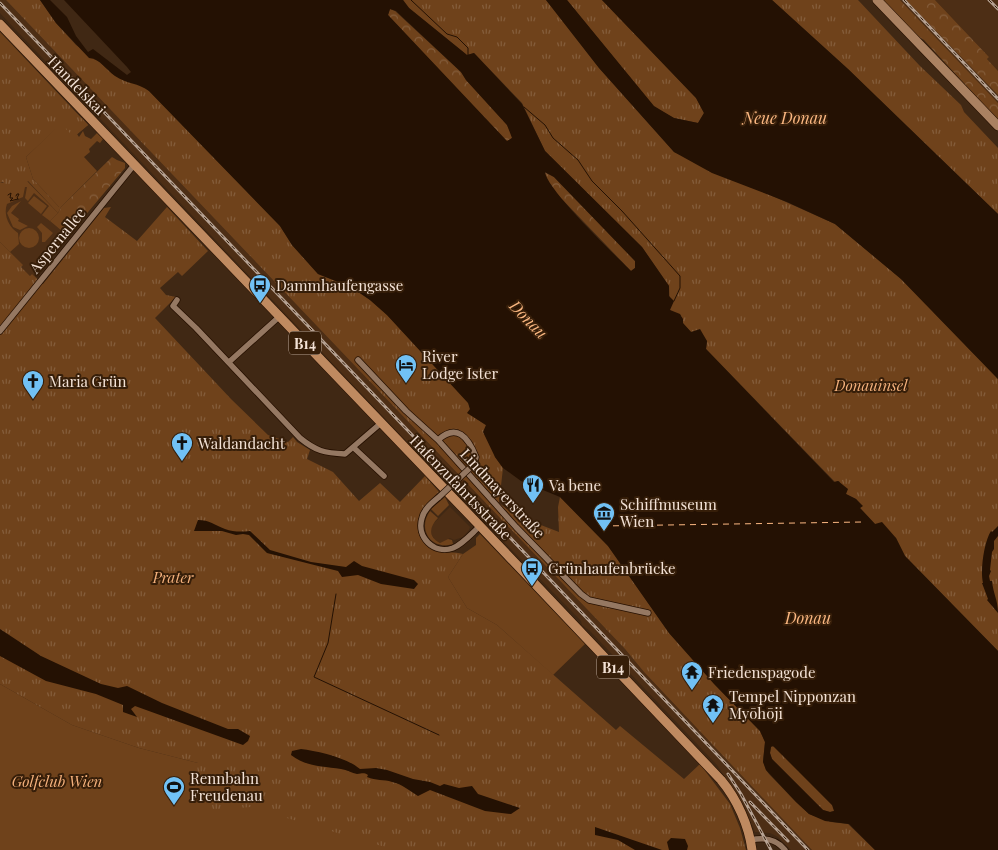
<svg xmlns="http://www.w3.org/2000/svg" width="998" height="850" font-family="'Playfair Display',serif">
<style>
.built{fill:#4d2e15}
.green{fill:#6f421b}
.forest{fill:url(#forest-crowns)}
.park{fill:url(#park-tufts)}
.water{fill:#241103;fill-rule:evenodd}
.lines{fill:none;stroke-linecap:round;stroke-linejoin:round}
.stream{stroke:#241103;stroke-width:1}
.ferry{stroke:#fcb882;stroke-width:1;stroke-dasharray:6 5;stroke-linecap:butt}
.minor-casing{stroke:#261000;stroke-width:7}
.secondary-casing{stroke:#261000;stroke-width:10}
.primary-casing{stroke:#261000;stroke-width:10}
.minor{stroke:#957862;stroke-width:5.5}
.secondary{stroke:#aa8161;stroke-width:9}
.primary{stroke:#bf8a60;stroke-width:9}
.rail-casing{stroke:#b6a293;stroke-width:3}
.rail{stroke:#361e09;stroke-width:1;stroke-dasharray:4;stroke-linecap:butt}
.minor-bridge-casing{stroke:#261000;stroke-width:7;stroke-linecap:butt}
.minor-bridge{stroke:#957862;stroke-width:5.5}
.labels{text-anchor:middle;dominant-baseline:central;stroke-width:4;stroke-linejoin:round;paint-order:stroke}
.shield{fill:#361e09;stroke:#baa798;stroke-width:1}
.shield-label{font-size:14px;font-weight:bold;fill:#f3e2d6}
.street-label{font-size:15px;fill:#f3e2d6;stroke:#361e09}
.poi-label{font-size:15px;fill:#f3e2d6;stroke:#361e09;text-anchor:start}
.park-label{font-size:15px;font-style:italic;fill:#f5b17c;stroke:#361e09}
.water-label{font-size:16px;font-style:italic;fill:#fcb882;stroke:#361e09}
</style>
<defs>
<pattern id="forest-crowns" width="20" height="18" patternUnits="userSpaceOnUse" patternTransform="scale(1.25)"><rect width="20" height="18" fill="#6f421b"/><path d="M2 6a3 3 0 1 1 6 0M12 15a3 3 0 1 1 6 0" fill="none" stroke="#845d3b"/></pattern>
<pattern id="park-tufts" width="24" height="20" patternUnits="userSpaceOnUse" patternTransform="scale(1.25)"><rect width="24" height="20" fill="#6f421b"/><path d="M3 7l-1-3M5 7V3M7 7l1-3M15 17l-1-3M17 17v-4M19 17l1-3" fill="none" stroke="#845d3b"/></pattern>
</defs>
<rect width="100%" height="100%" fill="#402814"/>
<path class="built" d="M0,0H6L73,70L625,649L644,672L812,850H791L778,837L770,833L755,832L744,806L717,765L590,631L582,625L581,621L434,470L15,29L0,13Z
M900,0H906L998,95V103Z
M935,0H998V71L987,59L989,57Z
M27,181L58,213L50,221L68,236L36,277L32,274L30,276L23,270L21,267L22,265L0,242V183Z
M450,507L470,527L469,530L463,537L454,540L450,538L440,543L435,541L431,533V526Z"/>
<path class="green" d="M82,118L88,125L77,134L79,137L83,131L85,136L91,139L97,133L103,139L100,143L97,141L89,149L90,152L84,157L97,171L61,207H59L33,179L26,157L55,129L58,120L83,125Z
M27,181L58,213L50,221L42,215L49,206L34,193L28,201L25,198L27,187H25L23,197L7,204C3,215 9,227 18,233L19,244L10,252L0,242V183Z
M34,196L47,206L41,214L28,203Z
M21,201L11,213L19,219L18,221L28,226L20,230L13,227L7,213L12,206Z
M41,223L53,233L45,242H42V233L37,227Z
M19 238a10 10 0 1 1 20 0a10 10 0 1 1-20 0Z
M445,497L449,505L438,516L431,509Z
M430,511L438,518C429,527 428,537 440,543L448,539L452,540L453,544C431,551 417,529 430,511Z
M480,534L585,644L553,675L497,625L467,608L448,577L463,554L476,545V538Z
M0,684L72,725L139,748L198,763L496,850H0Z"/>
<path class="forest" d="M882,0H900L998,103V120L924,40L912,32Z
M906,0H935L989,57L987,59L998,71V95Z
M390,9L395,11L461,72L466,80L507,125L513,137L507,142L388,15Z
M112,157L117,160L125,163V168L68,236L50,221L58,213L61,207Z
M544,172L554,177L635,261V268L631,271L558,195L546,179Z"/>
<path class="park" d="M6,0H40L56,23L76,45L96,59L114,75L143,86L149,91L280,226L292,245L318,274L351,287L370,300L387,315L469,403L470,410L468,413L487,426L495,457L503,468L499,503L515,515L559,532L558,507L560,497L608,546L669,633L723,693L760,731L765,742L763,761L766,770L769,774L796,802L809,814L831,822L848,824L875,850H812L644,672L625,649Z
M403,0H546L599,68L674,152L835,224L901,279L998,379V651L905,556L896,538L875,524L860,508L862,506L856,499L846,494L839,481L835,482L706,349L707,341L691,332L670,310L669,286L642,247L545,151L522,103L474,53L467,55L409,8Z
M567,0H602L696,98L704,113L698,123L674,118L654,107Z
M772,0H858L920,66L961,105L964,112L998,148V214L848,69Z
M0,32L88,125L74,137L61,124L26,157L33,179L59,207H61L58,213L28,181L15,192L3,182L0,183Z
M111,207L105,217L137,241L167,207L208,251L182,276L178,272L160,288L166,295L176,297L155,318L231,399L268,435L288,442L293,437L297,442L310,450L307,459L333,472L359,501L380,483L400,502L425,476L439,492C433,497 425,505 421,512C413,527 420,546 436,551C446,554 454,551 463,554L448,577L467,608L497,625L616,730L620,726L684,779L700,764L730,804L740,828L746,850H395L250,807L193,812L198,763L139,748L72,725L0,684V242L23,265L21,267L30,276L32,274L43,284L104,208Z
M771,746L775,747L834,807V811L830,812L823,810L772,759L770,753Z"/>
<path class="water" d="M40,0H50L67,17L76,36L88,52L93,49L127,75L131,72L127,67L64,0H403L409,8L467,55L474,53L522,104L545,151L642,247L669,286V296L674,301L670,310L680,314L683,319V323L691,332L700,329L707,341L706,349L834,482L838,481L848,489L846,494L856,499L863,506L860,508L875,524L882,522L896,538L905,556L998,651V850H875L849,824L825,821L809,814L796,802L766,770L763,762L765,742L760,731L714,684L669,633L608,546L560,497L521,481L503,468L495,457L483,432L486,425L467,413L470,409L468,403L387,315L370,300L351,287L318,274L292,245L280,226L149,91C139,83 126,84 115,76C106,70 101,59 89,58L56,23ZM390,9L396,11L461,72L466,80L507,125L512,138L507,141L388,15ZM545,172L554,177L635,261V268L631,271C614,254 547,190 545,172ZM773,746L832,805L834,811L830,812L823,810L772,759L770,753L771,747Z
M546,0H567L654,106L674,118L698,123L704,113L696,98L602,0H772L848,69L998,214V379L901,279L835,224L787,202L712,173L674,152L599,68Z
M198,520C209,520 215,525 225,529C233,532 241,532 250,531L270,550L311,562L346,567L354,561L362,566L414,580L418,584L414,589L381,584L358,575L342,577L338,571L267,553L249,535L243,534L236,535L222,531H194Z
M998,526V536L994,541V549L992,552L990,570L991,571L989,576L990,581H992C993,593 998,600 998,613L987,600L988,599L982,583H983C980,570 984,542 991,531L992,532Z
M0,629L41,656L101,684L118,688L127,686L162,703L228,729H238L250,736L248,741L243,745L135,706L131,709L137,717L123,712V705L96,694L46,681L0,656Z
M301,749C318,751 347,758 360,769L376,768L387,770L413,779L430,782L440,786L444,784L459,788L472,786L478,794L520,808L511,814L485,811L430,790L418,796C410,791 402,784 392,782C384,779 376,781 367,777L368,775C363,772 362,774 357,774C352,773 347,770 341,769C323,766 306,767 291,755L292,751Z
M595,827L662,850H635L618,840L595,835Z
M671,838L685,839L688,846L687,850H669L667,842Z"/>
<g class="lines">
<path class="stream" d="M411,0L447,34L457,37L468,48V55
M524,107L545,125L553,138L578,160L592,181L622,211L680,276V288L674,301
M8,195L11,193L10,198H13L10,201L18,199
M16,196L17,194H19L17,198L18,199
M336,594L328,643L314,677L439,735"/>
<path class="ferry" d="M602,526L862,522"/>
<g class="minor-casing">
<path id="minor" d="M177,300L173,306L196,328L300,438C316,451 324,453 345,454L381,423
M0,331L134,165
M358,360L406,411L438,440L516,527L581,594L589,600L648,613
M229,362L280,316
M438,440C457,423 468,437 476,457L475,461L471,467
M354,448L384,476
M439,497C432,503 424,509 422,518C416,537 434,555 453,548C463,544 472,533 480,526
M751,840C765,837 776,839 785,850"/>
</g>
<g class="secondary-casing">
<path id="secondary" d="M877,0L998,126"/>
</g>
<g class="primary-casing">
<path id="primary" d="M0,24L480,526L721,780C737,799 749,826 752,850"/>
</g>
<use href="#minor" class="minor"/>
<use href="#secondary" class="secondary"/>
<use href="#primary" class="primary"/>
<g class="rail-casing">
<path id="rail" d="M904,0L998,99
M989,0L998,9
M0,3L808,850
M728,774L741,794L771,850
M750,802L788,841"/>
</g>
<use href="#rail" class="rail"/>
<g class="minor-bridge-casing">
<path id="minor-bridge" d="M439,497L471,467"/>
</g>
<use href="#minor-bridge" class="minor-bridge"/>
</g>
<defs>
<g id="bus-pin" transform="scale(1.125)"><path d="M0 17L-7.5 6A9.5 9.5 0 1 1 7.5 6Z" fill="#71c1f5" stroke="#361e09"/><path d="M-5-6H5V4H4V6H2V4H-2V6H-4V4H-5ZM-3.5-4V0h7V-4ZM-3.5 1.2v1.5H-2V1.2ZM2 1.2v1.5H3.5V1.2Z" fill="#111"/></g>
<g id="hotel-pin" transform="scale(1.125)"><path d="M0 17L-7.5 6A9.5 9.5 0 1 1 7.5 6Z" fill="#71c1f5" stroke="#361e09"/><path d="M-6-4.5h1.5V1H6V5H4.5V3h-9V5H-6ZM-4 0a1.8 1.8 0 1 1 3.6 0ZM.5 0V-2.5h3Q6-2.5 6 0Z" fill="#111"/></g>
<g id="church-pin" transform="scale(1.125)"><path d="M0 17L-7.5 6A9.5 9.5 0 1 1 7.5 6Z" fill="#71c1f5" stroke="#361e09"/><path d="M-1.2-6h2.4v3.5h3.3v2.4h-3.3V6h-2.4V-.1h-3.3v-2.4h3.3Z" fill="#111"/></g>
<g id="restaurant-pin" transform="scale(1.125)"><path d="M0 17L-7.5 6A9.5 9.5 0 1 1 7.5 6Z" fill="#71c1f5" stroke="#361e09"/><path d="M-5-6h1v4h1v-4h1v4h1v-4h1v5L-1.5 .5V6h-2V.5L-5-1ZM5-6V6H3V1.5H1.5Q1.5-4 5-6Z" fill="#111"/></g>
<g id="museum-pin" transform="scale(1.125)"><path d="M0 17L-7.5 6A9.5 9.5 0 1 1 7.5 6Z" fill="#71c1f5" stroke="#361e09"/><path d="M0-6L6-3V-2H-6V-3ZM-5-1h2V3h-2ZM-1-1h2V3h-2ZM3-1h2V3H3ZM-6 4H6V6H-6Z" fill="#111"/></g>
<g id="temple-pin" transform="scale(1.125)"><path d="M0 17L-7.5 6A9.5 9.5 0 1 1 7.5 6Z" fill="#71c1f5" stroke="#361e09"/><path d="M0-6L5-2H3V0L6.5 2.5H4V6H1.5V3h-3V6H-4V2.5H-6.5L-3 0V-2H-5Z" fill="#111"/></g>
<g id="stadium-pin" transform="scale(1.125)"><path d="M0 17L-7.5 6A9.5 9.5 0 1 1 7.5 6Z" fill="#71c1f5" stroke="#361e09"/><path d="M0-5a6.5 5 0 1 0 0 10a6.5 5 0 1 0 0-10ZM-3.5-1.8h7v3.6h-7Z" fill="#111"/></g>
</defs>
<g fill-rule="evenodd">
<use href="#bus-pin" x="260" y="285"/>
<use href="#hotel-pin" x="406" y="365"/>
<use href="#church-pin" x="33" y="381"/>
<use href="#church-pin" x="182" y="443"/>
<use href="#restaurant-pin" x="533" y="485"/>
<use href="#museum-pin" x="604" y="513"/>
<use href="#bus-pin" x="532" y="568"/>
<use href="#temple-pin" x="692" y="672"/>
<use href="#temple-pin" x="713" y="705"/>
<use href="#stadium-pin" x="174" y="787"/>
</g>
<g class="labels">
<g class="shield">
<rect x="289" y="331.5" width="32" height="23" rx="4"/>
<rect x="597" y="655.5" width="32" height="23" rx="4"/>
</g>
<g class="shield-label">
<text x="305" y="343">B14</text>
<text x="613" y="667">B14</text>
</g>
<g class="street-label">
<text transform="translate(77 85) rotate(46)">Handelskai</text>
<text transform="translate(57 240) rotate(-51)">Aspernallee</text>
<text transform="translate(461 487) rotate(46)">Hafenzufahrtsstraße</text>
<text transform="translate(503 493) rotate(47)">Lindmayerstraße</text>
</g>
<g class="poi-label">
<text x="276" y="285">Dammhaufengasse</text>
<text x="422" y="356">River<tspan x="422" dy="17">Lodge Ister</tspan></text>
<text x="49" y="381">Maria Grün</text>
<text x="198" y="443">Waldandacht</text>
<text x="549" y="485">Va bene</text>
<text x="620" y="504">Schiffmuseum<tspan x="620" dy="17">Wien</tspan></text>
<text x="548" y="568">Grünhaufenbrücke</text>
<text x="708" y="672">Friedenspagode</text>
<text x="729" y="696">Tempel Nipponzan<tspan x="729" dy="17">Myōhōji</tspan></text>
<text x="190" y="778">Rennbahn<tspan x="190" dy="17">Freudenau</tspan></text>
</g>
<g class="park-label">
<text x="871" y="385">Donauinsel</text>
<text x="173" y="577">Prater</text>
<text x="57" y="781">Golfclub Wien</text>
</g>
<g class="water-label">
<text x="785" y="117">Neue Donau</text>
<text transform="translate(529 319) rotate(46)">Donau</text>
<text x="808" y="617">Donau</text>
</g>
</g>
</svg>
